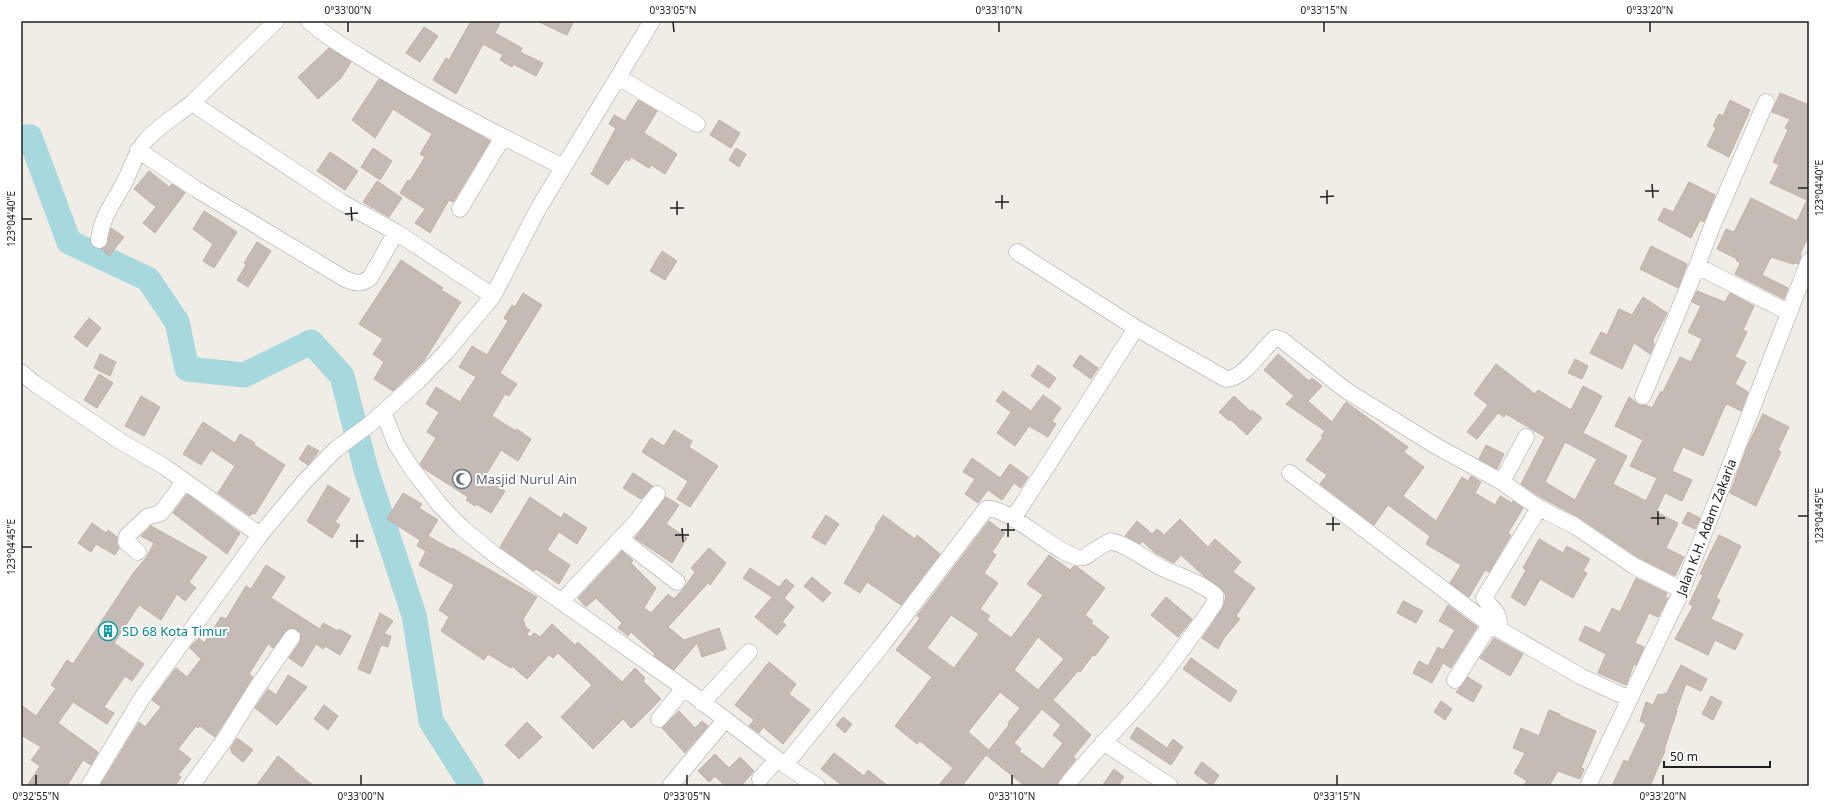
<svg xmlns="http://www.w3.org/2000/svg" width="1830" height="807" font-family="'Noto Sans',sans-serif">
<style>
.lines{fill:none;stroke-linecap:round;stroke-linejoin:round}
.river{stroke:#a7d8de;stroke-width:25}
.building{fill:#c5bbb5;stroke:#c2b0a8;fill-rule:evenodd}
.minor-casing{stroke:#a4a4a4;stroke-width:17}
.minor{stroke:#fff;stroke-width:16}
.ticks{fill:none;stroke:#202020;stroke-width:1.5}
.labels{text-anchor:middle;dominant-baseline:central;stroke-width:4;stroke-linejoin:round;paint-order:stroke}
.worship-label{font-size:13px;fill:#5b616d;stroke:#fff;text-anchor:start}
.street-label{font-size:13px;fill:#202020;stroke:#fff}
.culture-label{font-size:13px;fill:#0d838f;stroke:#fff;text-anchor:start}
.neatline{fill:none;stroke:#202020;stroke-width:1.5}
.ticks-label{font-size:10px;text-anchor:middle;fill:#202020}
</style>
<rect width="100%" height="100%" fill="#f0ece6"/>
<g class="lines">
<path class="river" d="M21,137H30L69,242L148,279L177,322L187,369L244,375L311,342L342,376L366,470L414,615L431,721L472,786"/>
</g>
<path class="building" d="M471,21H501L495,33L522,48L520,52L543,63L536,76L513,64L512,67L500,60L503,55L483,44L456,94L433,80L446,58L449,60Z
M537,21H574L567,35Z
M424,27L438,36L420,62L406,53Z
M329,48L351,62L341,78L318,99L298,77Z
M379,79L490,141L453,202L449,200L430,233L415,223L425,209L400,193L408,180L410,181L425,157L420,154L432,134L393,109L375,138L352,120Z
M1780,93L1809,105V235L1800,254L1801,256L1798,264L1795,263L1793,264L1771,257L1762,275L1788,288L1784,299L1735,274L1740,263L1736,260L1737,259L1717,249L1726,229L1734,232L1751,198L1797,221L1807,200L1770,183L1779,165L1773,162L1788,130L1785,128L1790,119L1772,112Z
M638,100L657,111L644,133L677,154L665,174L651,165L649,168L631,157L629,161L626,159L608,185L591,174L616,128L609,124L614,115L625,121Z
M1730,100L1750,110L1729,157L1707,146L1716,128L1713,126L1719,114L1723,116Z
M719,120L740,133L731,148L710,135Z
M373,148L392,161L380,180L361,167Z
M736,148L746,154L739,167L729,160Z
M330,152L358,171L345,190L317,171Z
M149,171L169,187L172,184L185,193L155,233L143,223L156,207L134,189Z
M377,181L402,198L389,217L363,202Z
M1689,182L1715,195L1704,222L1700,220L1691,238L1658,220L1664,208L1673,212Z
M204,211L237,232L214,268L203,261L213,244L193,229Z
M111,228L124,237L109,256L101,249L107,246Z
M257,242L271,251L248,287L237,280L246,265L244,263Z
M1651,246L1687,264L1678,288L1640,269Z
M662,251L677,261L665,280L650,271Z
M401,260L443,288L441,290L461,302L423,362L393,391L374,379L384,362L373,354L383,339L359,324Z
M1697,291L1725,302L1730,293L1754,306L1743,330L1747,332L1735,357L1746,362L1735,384L1748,392L1741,411L1727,404L1724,408L1703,456L1683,447L1672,471L1692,480L1682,501L1665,493L1656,512L1678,523L1666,548L1684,557L1675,576L1639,558L1580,518L1542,498L1521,484L1545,437L1506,414L1504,417L1498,413L1477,439L1467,432L1488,405L1474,394L1496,364L1535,394L1538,390L1571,410L1583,386L1602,396L1583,433L1627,456L1613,484L1646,501L1657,478L1630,466L1643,440L1615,426L1629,397L1639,405H1646L1652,408L1661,391L1662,394L1680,357L1691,362L1702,339L1688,332L1701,306L1692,302ZM1565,442L1597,459L1575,500L1545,482Z
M523,293L542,305L500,373L517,384L509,396L505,394L492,416L516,431L517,429L531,439L518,461L501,450L484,478L505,491L491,513L476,504L475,506L466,500L468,497L423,468L420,464L436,438L427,432L439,412L426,404L436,387L460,402L476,377L459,367L472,346L487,355L508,321L504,318L512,305L515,307Z
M1643,297L1667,313L1653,340L1654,345L1650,354L1634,343L1622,369L1590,353L1601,332L1607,335L1619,309L1632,315Z
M89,318L101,328L87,347L74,337Z
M100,354L116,362L110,376L94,368Z
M1278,354L1309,381L1312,378L1322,386L1308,401L1332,422L1346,402L1408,447L1404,452L1424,467L1403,496L1436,521L1462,477L1468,481L1471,476L1481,482L1475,493L1495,505L1500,496L1512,503L1513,501L1523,508L1508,533L1511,535L1499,555L1489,572L1485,570L1469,597L1450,583L1461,565L1426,544L1430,536L1388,505L1374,525L1320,484L1327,475L1306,460L1323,437L1321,436L1325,431L1286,404L1294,396L1264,370Z
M1080,355L1098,368L1091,379L1073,366Z
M1575,359L1588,366L1582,379L1568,373Z
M1038,365L1056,378L1049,388L1031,376Z
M99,374L113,383L97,408L84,400Z
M1003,391L1031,411L1043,395L1061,408L1052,421L1056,424L1048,437L1029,426L1015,446L997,433L1011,412L996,401Z
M141,396L160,407L144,436L125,426Z
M1234,396L1251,412L1252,410L1262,418L1247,435L1230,419L1229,421L1219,412Z
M1763,414L1789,427L1778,450L1781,452L1756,506L1730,493L1748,445Z
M203,422L235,443L240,434L255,443L254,445L285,465L255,514L253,513L250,516L218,493L235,466L211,450L201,465L183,454Z
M674,430L692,441L689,447L718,466L690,507L677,499L688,481L642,452L651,438L664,446Z
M308,445L319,451L308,465L299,459Z
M1486,445L1504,454L1497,469L1479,459Z
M972,458L1000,478L1010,464L1028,477L1021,488L1014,483L1002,500L988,490L978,503L965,494L975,479L963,472Z
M633,473L653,486L641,499L623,488Z
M328,485L350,499L335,522L340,525L332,538L307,521Z
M403,493L422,504L419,508L438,520L428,536L451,549L452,548L537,597L523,619L526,628L530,630L527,634L530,637L534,633L540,637L552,624L575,645L578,642L622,682L635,668L645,678L643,681L661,699L634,726L631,728L623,719L593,749L561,717L592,685L558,653L553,658L549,655L527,679L512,666L511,668L488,654L484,660L441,631L449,617L439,610L454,585L419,565L426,551L417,546L420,540L387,519Z
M187,494L240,533L227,554L173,513Z
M530,497L561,518L564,513L587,528L577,544L559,532L547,550L570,565L559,584L536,569L534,571L500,547Z
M666,497L679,505L666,524L687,538L672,563L635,538Z
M1688,512L1700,518L1695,529L1682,523Z
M826,515L839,524L825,545L812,537Z
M883,515L915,539L917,535L940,554L901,605L867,582L860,593L844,583L876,528L875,527Z
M1180,519L1208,547L1215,539L1241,562L1233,572L1255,588L1236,616L1240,619L1224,638L1218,649L1202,638L1223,608L1226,596L1221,588L1205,577L1181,555L1174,563L1155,553L1142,541L1140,544L1125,536L1137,521L1152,534L1157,529L1164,535Z
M989,521L1005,533L992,552L996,555L984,573L998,583L980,609L990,616L987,620L1011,638L1043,595L1027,584L1049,555L1070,570L1074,566H1076L1105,588L1085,615L1093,621L1091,623L1109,637L1095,656L1093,655L1080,672L1078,671L1053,700L1091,735L1073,757L1076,759L1059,780L1057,786H1025L986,755L962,786H938L953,768L920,741L917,744L895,726L932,677L896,650L920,618L917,616ZM951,615L979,634L954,668L927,648ZM1038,637L1064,659L1038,690L1014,670ZM1000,692L1020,708L1008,723L1009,725L989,750L968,732ZM1042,709L1061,725L1053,735L1063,743L1043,769L1019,751L1021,749L1014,743Z
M92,523L106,533L108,530L117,537V545L119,548L115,555L96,544L91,552L78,543Z
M151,526L207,557L189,582L196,588L185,601L177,594L161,620L139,605L114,643L144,664L132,681L125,676L104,707L114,713L107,724L73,702L58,723L98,752L91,765L83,760L67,786H27L40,766L31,760L41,747L21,735V705L36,716L56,688L51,685L67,660L73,664L134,572L146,558L154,543L141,536Z
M1719,535L1741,546L1716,598L1720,600L1711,619L1743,634L1735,650L1715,640L1708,655L1675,639L1693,606L1689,604L1703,575L1700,574Z
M1539,539L1563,553L1567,546L1590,559L1583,571L1587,573L1573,598L1540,579L1525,606L1511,597L1526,570L1523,568Z
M709,548L726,563L710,585L708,583L668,627L684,640L719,628L726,649L702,657L697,643L674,670L654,656L655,654L631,632L628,636L618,628L622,623L596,598L586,607L578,598L622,551L633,561L631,563L656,588L644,608L651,613L668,594L674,599L684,588L695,572L691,568Z
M266,565L285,577L271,598L320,629L323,623L338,631L339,629L351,636L340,655L325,646L323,649L316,644L302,667L289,658L300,642L301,633L293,628L288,629L273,648L268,644L249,674L253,677L215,737L200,726L198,728L196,726L178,749L191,759L178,775L181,777L175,786H100L139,722L145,727L161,707L152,700L176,668L187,677L201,659L190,648L191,646L199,638L204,643L221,617L226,619L246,586L251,589Z
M750,568L779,587L786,579L794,586L784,598L794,607L782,622L786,625L777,635L755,617L772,597L743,578Z
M812,577L831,593L823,602L804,586Z
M1636,578L1667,593L1665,597L1668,598L1658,617L1649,613L1635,643L1644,647L1636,665L1634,664L1626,685L1598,673L1606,654L1579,640L1585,626L1600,633L1612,608L1620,612Z
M1166,597L1192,619L1178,637L1151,615Z
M1403,601L1423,611L1416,623L1397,613Z
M1448,605L1477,627L1451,668L1443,663L1432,683L1413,673L1419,661L1428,666L1438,647L1443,650L1455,630L1439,621Z
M380,613L393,621L384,634L391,636L388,647L381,645L370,674L358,669Z
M1494,638L1523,654L1510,676L1480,658Z
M1191,658L1237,691L1230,702L1183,669Z
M769,662L796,684L789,694L810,710L783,744L763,727L759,733L749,726L754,720L735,705Z
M1681,665L1707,679L1701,691L1686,684L1676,711H1677L1664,750L1665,751L1650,786H1612L1624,760L1628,762L1646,724L1640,721L1646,702L1653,705L1658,694L1663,695L1664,693L1666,694Z
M288,675L307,687L277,725L255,708L268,689L276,695Z
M1468,677L1482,686L1473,702L1456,692Z
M1711,696L1722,702L1713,720L1702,714Z
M1441,701L1452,709L1445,720L1434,712Z
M324,705L338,716L328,730L314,719Z
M1549,710L1560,714V716L1596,731L1581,768L1584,769L1580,779L1558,771L1549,786H1523L1527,781L1514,773L1525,753L1513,748L1521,728L1539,736Z
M679,711L695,728L702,721L708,726L685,753L662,728Z
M843,717L852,724L845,733L836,725Z
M527,722L542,737L519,759L505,745Z
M1137,727L1167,748L1173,739L1183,747L1171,765L1130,738Z
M237,738L253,750L243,762L231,752L232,750L230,749Z
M834,753L864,776L868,770L888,786H843L821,769Z
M715,754L729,768L740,757L754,771L741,786H725L715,776L709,782L698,771Z
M278,756L294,769V770L314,786H256Z
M1202,762L1219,775L1212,786L1194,773Z
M1114,769L1124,777L1118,786H1102Z"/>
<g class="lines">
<g class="minor-casing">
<path id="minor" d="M309,21C330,40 356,54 380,69C439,105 501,136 563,167
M618,77L697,124
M192,103L276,21
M138,150L196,189L345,279C355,283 360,285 370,278L396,232
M460,209L503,137
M99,240C101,217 115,201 125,181C132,167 136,152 146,140C159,126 177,115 192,103L341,202L396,232L493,296
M1017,252L1136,328L1226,379C1244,379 1261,350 1275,338L1282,340L1347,391L1436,446L1502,482L1539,508L1575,526L1634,566L1682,590
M1697,266L1713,224L1766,102
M21,372L34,383L120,441L165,467L260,535
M1643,396L1697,266L1788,312
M383,412L396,444L412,469L439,504L461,527L495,555L684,688L785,765L817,786
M1290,473L1493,627
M1502,482L1526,437
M1013,519L1136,328
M621,539L677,582
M138,552L126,542L127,536L147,517L161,513L184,482
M562,601L636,522L657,494
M1499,628C1500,609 1492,611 1484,598L1539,508
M1455,680L1482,637L1486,631L1495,627L1582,677L1630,699
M702,703L749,652
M659,719L684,688
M1103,742L1170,786
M785,765L883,644L986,509C1008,504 1066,564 1084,557C1087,557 1090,553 1092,552C1098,548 1104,544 1111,541C1132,547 1141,557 1160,567C1178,576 1199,581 1215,595V603C1191,637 1167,672 1139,704C1115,731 1089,757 1066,786
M760,779L777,759
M89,786L142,698L260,535L305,481L336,449L370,424L418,381L446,352L493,296L538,209L652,21
M191,786L225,739L254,692L292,637
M670,786L725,720
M1588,786L1682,590L1809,261"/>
</g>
<use href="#minor" class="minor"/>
</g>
<path class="ticks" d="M348,22V32M673,22L674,32M999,22V32M1324,22V32M1650,22V32M1652,184L1653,198M1798,188H1808M1327,190V204M1645,191H1659M1002,195V209M1320,197L1334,196M677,201V215M995,202H1009M351,207L352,221M670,208H684M345,214L358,213M22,219H32M1658,511V525M1798,516H1808M1333,517V531M1651,518H1665M1008,523V537M1326,524H1340M682,528L683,542M1001,530H1015M357,534V548M675,535H689M350,541H364M22,547H32M36,775V785M361,775V785M687,775V785M1012,775V785M1337,775V785M1663,775V785"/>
<defs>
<g id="mosque-ring" transform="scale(1)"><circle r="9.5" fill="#fff" stroke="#6b7280" stroke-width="1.5"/><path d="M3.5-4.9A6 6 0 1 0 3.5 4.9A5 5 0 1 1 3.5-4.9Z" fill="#6b7280"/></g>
<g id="building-ring" transform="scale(1)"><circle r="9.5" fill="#fff" stroke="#0f9aa8" stroke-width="1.5"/><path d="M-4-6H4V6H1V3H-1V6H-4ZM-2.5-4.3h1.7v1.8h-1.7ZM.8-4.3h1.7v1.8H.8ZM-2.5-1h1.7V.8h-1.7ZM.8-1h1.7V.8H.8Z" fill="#0f9aa8"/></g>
</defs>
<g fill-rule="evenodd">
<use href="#mosque-ring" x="462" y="479"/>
<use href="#building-ring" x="108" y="631"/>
</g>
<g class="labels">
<g class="worship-label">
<text x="476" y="479">Masjid Nurul Ain</text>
</g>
<g class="street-label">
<text transform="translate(1706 527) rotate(-69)">Jalan K.H. Adam Zakaria</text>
</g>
<g class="culture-label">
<text x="122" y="631">SD 68 Kota Timur</text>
</g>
</g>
<rect width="1830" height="807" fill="none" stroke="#ffffff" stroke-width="44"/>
<path d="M1664 761v6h106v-6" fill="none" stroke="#202020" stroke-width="2"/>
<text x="1670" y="761" font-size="12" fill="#202020" stroke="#ffffff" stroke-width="3" paint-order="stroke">50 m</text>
<rect x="22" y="22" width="1786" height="763" class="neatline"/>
<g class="ticks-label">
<text x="348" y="14">0°33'00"N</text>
<text x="673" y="14">0°33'05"N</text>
<text x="999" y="14">0°33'10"N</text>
<text x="1324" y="14">0°33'15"N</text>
<text x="1650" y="14">0°33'20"N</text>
<text transform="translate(1819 188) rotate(-90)" y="4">123°04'40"E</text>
<text transform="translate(11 219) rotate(-90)" y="4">123°04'40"E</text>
<text transform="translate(1819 516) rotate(-90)" y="4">123°04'45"E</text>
<text transform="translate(11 547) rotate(-90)" y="4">123°04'45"E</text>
<text x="36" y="800">0°32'55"N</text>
<text x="361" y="800">0°33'00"N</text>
<text x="687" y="800">0°33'05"N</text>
<text x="1012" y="800">0°33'10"N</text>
<text x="1337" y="800">0°33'15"N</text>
<text x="1663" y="800">0°33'20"N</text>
</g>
</svg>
